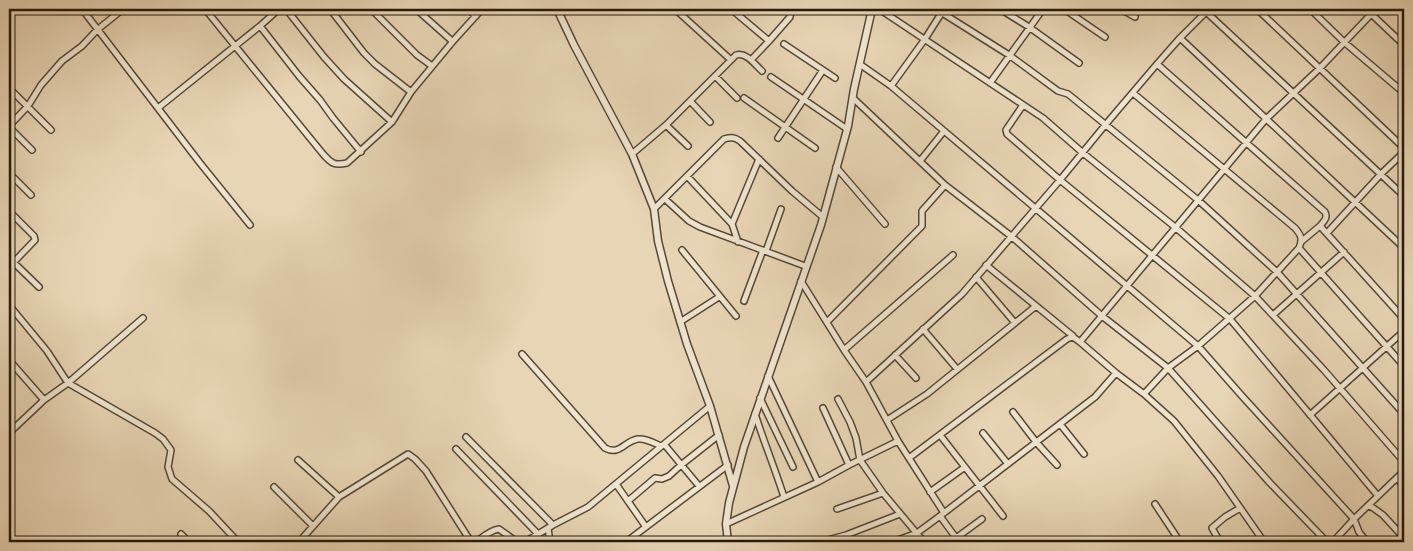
<svg xmlns="http://www.w3.org/2000/svg" width="1413" height="551" font-family="'IM FELL Great Primer',serif">
<style>
.lines{fill:none;stroke-linecap:round;stroke-linejoin:round}
.minor-casing{stroke:#554938;stroke-width:8}
.tertiary-casing{stroke:#554938;stroke-width:9}
.minor{stroke:#f0e4cf;stroke-width:5}
.tertiary{stroke:#f0e4cf;stroke-width:6}
</style>
<rect width="100%" height="100%" fill="#e8d5b5"/>
<filter id="stains"><feTurbulence type="fractalNoise" baseFrequency=".004" numOctaves="4"/><feColorMatrix values="0 0 0 0 .2 0 0 0 0 .09 0 0 0 0 .02 0 0 0 .5 -.17"/></filter>
<radialGradient id="worn" r=".72"><stop offset=".6" stop-color="#630" stop-opacity="0"/><stop offset="1" stop-color="#630" stop-opacity=".3"/></radialGradient>
<g class="lines">
<g class="minor-casing">
<path id="minor" d="M82,9L200,163L250,225
M205,9L323,154C331,163 334,166 347,163L392,122L411,92L454,40L482,9
M286,9L324,57L344,79L392,122
M330,9L364,53L375,64L411,92
M371,9L417,55L432,66
M416,9L452,41
M468,9L476,16
M675,9L731,60
M731,9L769,41
M879,9L1043,118L1083,153L1175,227L1255,296L1324,370L1404,462
M936,9L1009,55L1058,91L1068,94L1198,200L1277,272L1404,414
M1000,9L1029,27L1079,63
M1064,9L1105,37
M1121,9L1135,17
M1203,9L1404,196
M1257,9L1404,148
M1310,9L1344,42L1404,93
M1366,9L1404,45
M260,26L299,76L320,100L333,118L361,152
M1180,38L1404,248
M784,44L835,78
M751,60L769,41L790,17L791,9
M1157,64L1325,212C1328,218 1324,221 1320,226
M861,65L891,86L1198,346L1242,396L1354,519L1359,532L1367,542
M715,76L737,98
M771,77L847,129
M990,83L1043,9
M891,86L925,39L944,9
M9,88L51,130
M1133,93L1295,228C1301,235 1303,239 1299,248L1255,296L1198,346L1168,368L1144,394
M744,98L815,148
M854,99L945,185L1011,236L1102,316L1168,368L1270,483L1327,542
M690,101L710,122
M1023,105L1006,130L1007,134L1060,180L1230,319L1378,496
M158,108L260,26L279,9
M666,125L688,146
M9,126L28,106L41,85L62,61L82,46L97,30L123,9
M9,127L32,150
M778,138L823,70
M632,154L666,125L736,55C747,52 755,65 762,71
M920,161L944,131
M836,167L885,224
M9,173L31,195
M687,176L724,139C731,137 734,137 740,141L792,191L823,217
M665,199L689,221L700,227L805,266
M654,209L687,176L732,224L738,242
M9,211L34,236L35,240L9,267
M732,224L759,159
M1327,233L1381,174L1404,152
M1302,241L1320,226L1404,319
M1299,248L1404,366
M682,250L736,316
M766,251L781,209
M9,258L39,287
M986,265L1073,336
M976,277L1015,323
M801,281L844,350L866,382L898,441L944,513
M744,301L763,250
M9,305L47,351L68,383L155,433L163,439L171,450L168,467L172,479L209,511L238,542
M1273,315L1344,252
M680,322L719,297
M827,322L922,226V211L945,185
M923,329L957,369
M1080,342L1116,373L1144,394L1174,421L1218,476L1264,542
M844,350L953,255
M522,354L605,448C620,456 624,441 638,439C646,438 654,443 661,446
M895,355L916,378
M9,360L44,400
M768,376L818,482
M866,382L962,294L1060,180L1106,124L1157,64L1180,38L1209,9
M760,398L793,467
M838,399L850,422L856,438L860,460L883,493L924,542
M823,408L849,465
M1013,412L1036,442L1057,465
M755,414C764,442 775,469 784,497
M1310,415L1404,331
M887,420L927,394L1036,306
M1060,424L1084,454
M9,433L44,400L68,383L143,318
M983,433L1008,464
M940,435L1003,516
M466,437L553,525
M664,444L699,486
M456,449L538,534
M909,458L1067,339L1073,337L1080,342L1266,119L1320,68L1376,9
M298,460L339,497
M1397,478L1404,487
M616,484L646,527
M274,487L313,526
M930,492L965,467
M628,501L655,478L662,479L669,476L681,465L719,435
M1155,504L1180,542
M1369,505L1383,515L1404,538
M837,509L883,493
M940,516L959,542
M726,524L818,482L849,465L898,441
M548,528L550,542
M181,534L189,542
M956,538L982,519
M299,542L339,497L408,454L415,459L426,471L471,542
M476,542C483,537 490,530 499,529L517,542
M525,542L553,525L588,507L710,406
M596,542C607,540 614,540 625,542
M626,542L728,465
M820,542L846,535L900,514
M892,542L917,533L940,516L1095,397L1116,373
M1220,542L1212,528L1225,517L1240,508
M1333,542L1354,519L1404,471"/>
</g>
<g class="tertiary-casing">
<path id="tertiary" d="M557,9L574,45L632,154L654,209L658,241L668,281L687,344L710,406L733,486
M728,542L726,524L729,503L744,447L821,225L848,126L854,89L872,9"/>
</g>
<use href="#minor" class="minor"/>
<use href="#tertiary" class="tertiary"/>
</g>
<rect width="1413" height="551" fill="none" stroke="#e8d5b5" stroke-width="30"/>
<rect x="10" y="10" width="1393" height="531" fill="none" stroke="#241a0e" stroke-width="2.5"/>
<rect x="15" y="15" width="1383" height="521" fill="none" stroke="#241a0e"/>
<rect width="100%" height="100%" filter="url(#stains)"/>
<rect width="100%" height="100%" fill="url(#worn)"/>
</svg>
